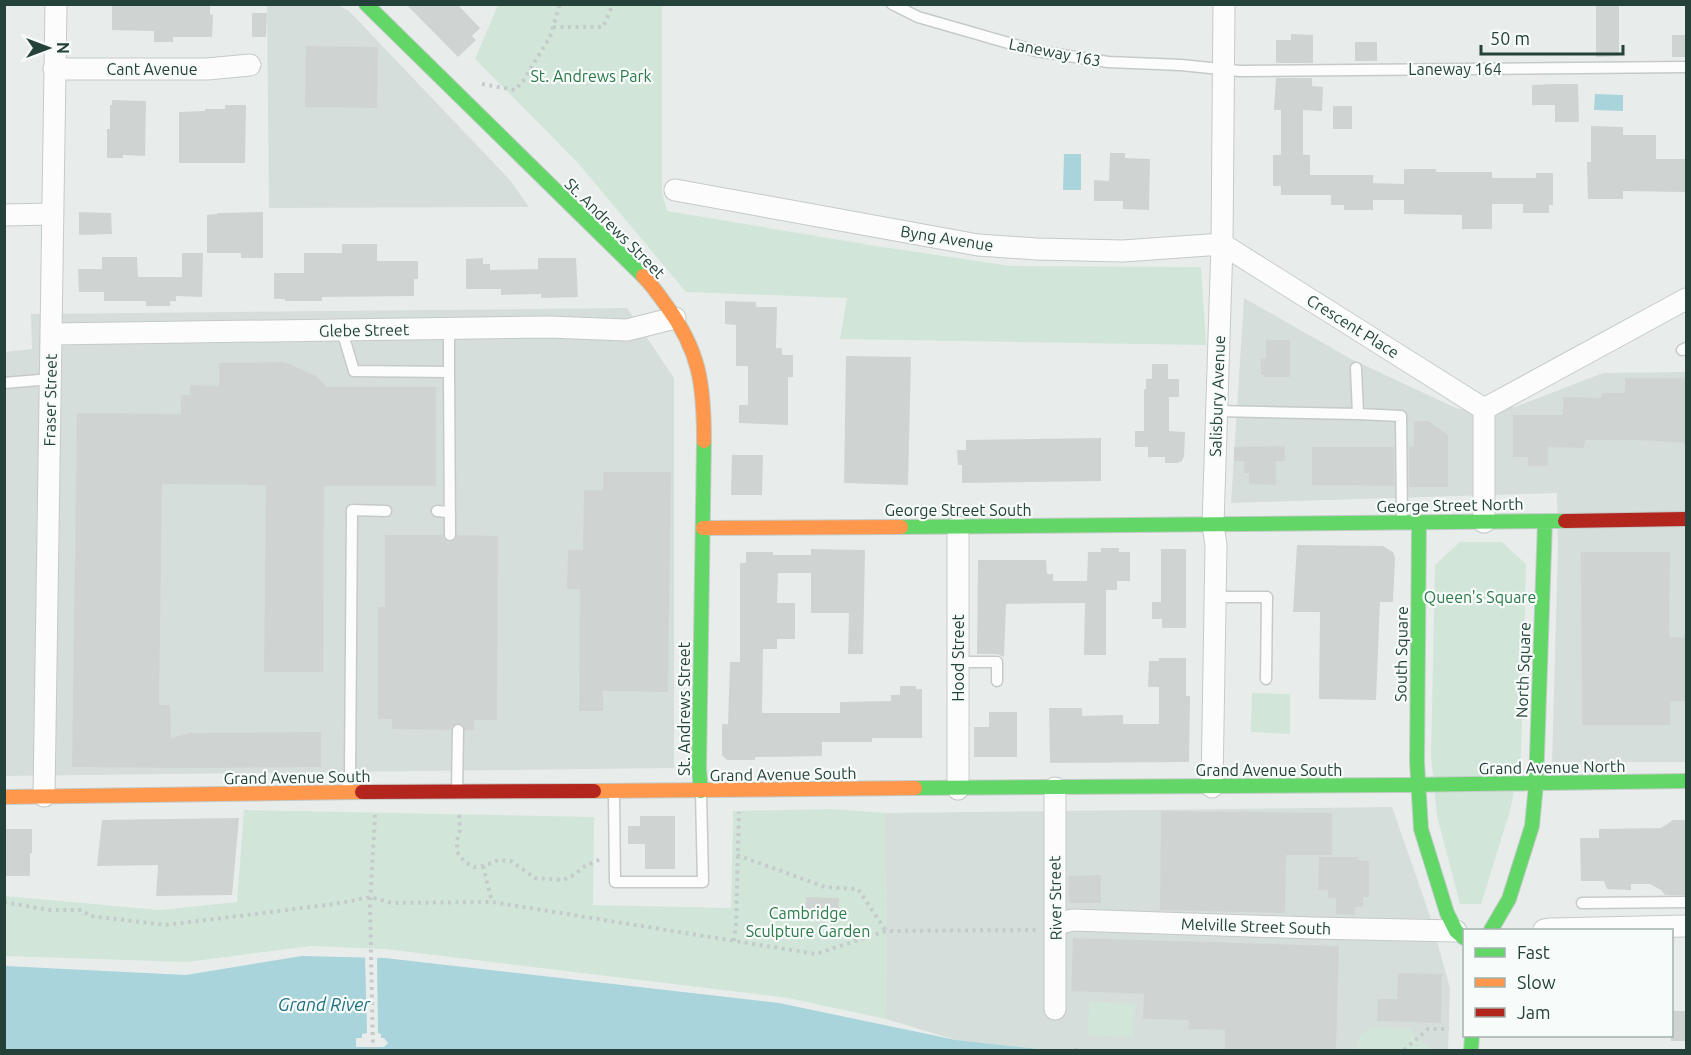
<svg xmlns="http://www.w3.org/2000/svg" width="1691" height="1055" font-family="Ubuntu,sans-serif">
<style>
.built{fill:#d6dedb}
.green{fill:#d1e6d8}
.water{fill:#a9d4db;fill-rule:evenodd}
.pier{fill:#e8edeb}
.building{fill:#cfd4d2}
.lines{fill:none;stroke-linecap:round;stroke-linejoin:round}
.lane-casing{stroke:#c5cac8;stroke-width:13}
.street-casing{stroke:#c5cac8;stroke-width:23}
.fast-casing{stroke:#c3cbc8;stroke-width:16}
.slow-casing{stroke:#c3cbc8;stroke-width:16}
.jam-casing{stroke:#c3cbc8;stroke-width:16}
.path{stroke:#c3ccca;stroke-width:4;stroke-dasharray:3 4.5;stroke-linecap:butt}
.lane{stroke:#fcfcfc;stroke-width:10}
.street{stroke:#fcfcfc;stroke-width:21}
.fast{stroke:#63d668;stroke-width:14}
.slow{stroke:#ff974d;stroke-width:14}
.jam{stroke:#b3261e;stroke-width:14}
.labels{text-anchor:middle;dominant-baseline:central;stroke-width:4.5;stroke-linejoin:round;paint-order:stroke}
.street-label{font-size:16px;fill:#24423a;stroke:#f7fbf9}
.park-label{font-size:16px;fill:#2d7a4b;stroke:#f7fbf9}
.water-label{font-size:18px;font-style:italic;fill:#1c6f80;stroke:#f7fbf9}
</style>
<rect width="100%" height="100%" fill="#e8edeb"/>
<path class="built" d="M267,5H338L349,11L510,180L529,207L269,208Z
M1244,298L1351,359L1458,409L1515,407L1603,373L1686,372V762H1552L1558,548L1557,493L1231,503Z
M627,308L674,378V768L5,776V352L32,349L31,314Z
M1392,807L1429,913L1450,988L1448,1050H1048L956,1040L886,1019L885,813Z"/>
<path class="green" d="M498,5H662V192L667,211L876,246L1011,266L1201,267L1206,345L840,339L847,298L686,292L578,163L475,59Z
M1460,542H1502L1526,564L1521,755L1510,811L1481,904H1460L1437,816L1431,757L1435,565Z
M1252,693L1290,694V734L1251,732Z
M832,809L885,813L886,1019L788,998L385,949L311,946L187,962L5,956V896L160,910L237,902L244,810L594,817L593,905L731,908L733,811Z
M1089,1002L1135,1004L1134,1037L1088,1035Z
M1370,1028L1409,1029L1431,1050H1358L1359,1036Z"/>
<path class="water" d="M1595,94L1623,95V111L1594,110Z
M1064,154H1081V190H1063Z
M302,956L385,958L779,1003L956,1040L1048,1050H5V966L186,975ZM356,1038H384L388,1043L384,1047H356Z"/>
<path class="pier" d="M365,955H377L378,1033L381,1034V1041H362V1034L367,1033Z"/>
<path class="building" d="M112,4H210V14L213,15L212,37H173V42H154V31L112,30Z
M406,4H457L480,28L472,36L476,40L458,57Z
M1596,4H1619V56L1596,57Z
M252,13H267L266,37H252Z
M1291,34L1313,35V63H1276V40H1291Z
M1672,35H1686V57H1672Z
M1355,42H1377V61H1355Z
M306,46L378,47L377,108L305,107Z
M1276,78H1312V86L1323,87L1322,111L1303,110V155H1310V175H1373V183L1404,184V169H1436V172H1492V178H1536V173H1553V205H1549V213H1523V204H1492V229H1462V215L1404,214V200H1373V210H1344V205H1331V195H1281V186H1273V155H1281V110H1274Z
M1555,84H1578L1579,122H1555V105H1532V85Z
M112,100L146,101L145,156L123,155V158H107V129H110V105H112Z
M225,105H246L245,163H179V112L205,111V109H225Z
M1333,106H1352V129H1333Z
M1591,126L1623,127V135H1656V159H1686V192L1623,191V199H1588L1587,162H1591Z
M1110,153H1125V158L1150,159L1149,210L1123,209V201H1094V180L1109,181Z
M79,212L111,213L112,234L79,235Z
M263,212V258H241V253H207V215L217,214V213Z
M342,244H377V261H418V279H414V296L322,297V301H285V299H274V273H304V253H342Z
M182,253H203L202,297L176,296V301H170V306H146V301H104V292H79L78,269H102V257H137L138,277H182Z
M483,258V264H490V270L538,269V258H576L578,297L541,298V294L501,295V289H466V259Z
M725,301L756,302V307H777L776,348H782V355H793V377H788V425L739,423V405H748V366H736V325L725,324Z
M1266,340H1290V377H1264V375H1261V359L1266,358Z
M846,356L911,357L908,485L844,483Z
M284,362L316,376L327,387H436V486H324L323,672H264L266,485L162,484L159,705H170L171,738L190,733L321,732V767L188,768L72,767L77,413L181,414V395H190V385L219,386V363Z
M1152,364H1168V379H1179V397H1169V431L1185,432L1184,456L1182,461L1177,463H1165V457H1148V447H1135V431H1144V389H1146V379H1152Z
M1625,378H1686V443L1638,440H1585L1584,448L1548,447V466H1528V457H1513V415H1563V397L1601,398L1602,393H1625Z
M1414,421H1428L1448,435V487H1409V446H1414Z
M1101,438V481L962,483V465H958L957,450H966V440Z
M1285,446V461H1276V485L1249,484V473H1244V461H1234V447Z
M1312,447H1394V486L1312,485Z
M732,455H763L762,495H731Z
M603,472H671L668,692L603,691V711H579L580,589H567L568,550H583L584,490H603Z
M385,535H443L444,539L449,542L454,541L457,535L498,536L497,720H474V730H465L462,724L458,723L452,726L451,730L392,729V719H378V607H385Z
M1297,545L1383,546L1393,552L1395,558L1393,602H1380L1376,700L1319,699L1320,612H1293Z
M1101,548H1119V552H1130V581H1117V590H1106V655H1084L1085,603L1006,604L1004,657L997,654H977L978,560H1046L1047,574H1053V581H1087L1088,552H1101Z
M811,549L865,550L863,654H848L849,613H811V573H778L777,603H795V639H777V649H763L762,713H840V702L891,701V695H900V686H916V689H922V738H872V742H822V756L755,757V760H727L722,755V724H728L730,662H740V563H746V552H773V555H811Z
M1161,549H1186V628H1162V619H1152V602H1161Z
M1581,552H1670L1669,634L1670,637L1686,638V701H1670V725H1582Z
M1159,658H1186V696H1190L1189,762L1050,763L1049,708H1082V716L1123,715V724H1159V687H1148L1149,661H1159Z
M989,712H1017V757H974V727H989Z
M1161,811L1332,813V855H1286L1285,913L1160,910Z
M640,816H675V869H645V844H628V826H640Z
M239,818L232,895L156,896L158,865L97,866L102,820Z
M1673,820H1686V895H1665L1661,890L1650,884H1631V890L1607,889L1604,881H1581L1580,838H1599V829L1661,828Z
M4,829H32V853H30V876H4Z
M1319,857H1358V860L1369,861V897H1363V907H1355V915L1336,914V898H1328V890H1318Z
M1101,875V903H1069L1068,876Z
M806,897L839,898L838,921L805,920Z
M1073,938L1339,946L1336,1050H1225V1030L1188,1029L1189,1020L1143,1019L1144,994L1071,991Z
M1398,973L1442,974L1441,1023L1377,1021L1378,999H1397Z
M1671,1011H1686V1041H1671Z"/>
<g class="lines">
<g class="lane-casing">
<path id="lane" d="M892,4L918,17L1036,51L1108,62L1181,65L1240,71L1686,67
M342,331L354,371L449,372V329
M1682,350L1686,348
M1356,368L1358,414
M449,372L450,535
M4,383L51,379
M1217,411L1358,414L1401,416L1402,520
M437,511L449,512
M1215,597H1267L1266,679
M958,662H997V681
M347,790L350,774L352,510L386,511
M457,791L458,730
M614,794L615,882H703L701,792
M1582,903L1686,902"/>
</g>
<g class="street-casing">
<path id="street" d="M54,69H207L250,65
M675,190L978,245L1037,249L1123,251L1222,244
M4,215L53,214
M1222,244L1484,409
M51,334L548,327L627,330L675,318
M1484,409L1686,299
M1484,522V409
M1212,787L1216,545L1213,525L1222,244L1224,4
M1055,788V1009
M958,789V527
M44,796L56,4
M1056,924L1073,920L1313,928L1456,931
M1544,930L1552,929L1686,926"/>
</g>
<g class="fast-casing">
<path id="fast" d="M366,4L643,276
M1419,523L1417,762L1421,829L1447,913L1456,931L1464,938
M901,527L1565,521
M915,788L1399,785L1686,781
M701,791L699,769L704,441
M1491,930L1509,899L1532,826L1536,784L1545,521
M1471,1050L1472,1036"/>
</g>
<g class="slow-casing">
<path id="slow" d="M643,276C652,285 659,295 666,305C700,351 704,385 704,441
M703,528L901,527
M594,791L915,788
M4,797L362,792"/>
</g>
<g class="jam-casing">
<path id="jam" d="M1565,521L1686,519
M362,792L594,791"/>
</g>
<path class="path" d="M553,27H603L613,4
M482,84L515,90L523,81L550,37L560,4
M459,815L460,830L457,841V852L465,862L474,867L483,866L499,860L511,861L535,878L563,880L574,875L585,866L601,859
M737,855L825,887L858,889L886,931
M483,866L492,902
M4,902L49,910H82L90,916L166,925L335,904L371,897L392,903L492,902L816,954L886,931L1036,930
M734,941L736,924L739,812
M373,1050L370,905L375,815
M1075,1050H1081
M1404,1050L1428,1029H1449"/>
<use href="#lane" class="lane"/>
<use href="#street" class="street"/>
<use href="#fast" class="fast"/>
<use href="#slow" class="slow"/>
<use href="#jam" class="jam"/>
</g>
<g class="labels">
<g class="street-label">
<text transform="translate(1055 52) rotate(11)">Laneway 163</text>
<text x="152" y="69">Cant Avenue</text>
<text x="1455" y="69">Laneway 164</text>
<text transform="translate(615 228) rotate(45)">St. Andrews Street</text>
<text transform="translate(947 238) rotate(9)">Byng Avenue</text>
<text transform="translate(1353 326) rotate(32)">Crescent Place</text>
<text transform="translate(364 330) rotate(-1)">Glebe Street</text>
<text transform="translate(1217 396) rotate(-88)">Salisbury Avenue</text>
<text transform="translate(50 400) rotate(-89)">Fraser Street</text>
<text transform="translate(1450 505) rotate(-1)">George Street North</text>
<text x="958" y="510">George Street South</text>
<text transform="translate(1401 654) rotate(-89)">South Square</text>
<text transform="translate(958 658) rotate(-90)">Hood Street</text>
<text transform="translate(1523 670) rotate(-88)">North Square</text>
<text transform="translate(684 709) rotate(-90)">St. Andrews Street</text>
<text transform="translate(1552 767) rotate(-1)">Grand Avenue North</text>
<text x="1269" y="770">Grand Avenue South</text>
<text transform="translate(783 774) rotate(-1)">Grand Avenue South</text>
<text transform="translate(297 777) rotate(-1)">Grand Avenue South</text>
<text transform="translate(1055 898) rotate(-91)">River Street</text>
<text transform="translate(1256 926) rotate(2)">Melville Street South</text>
</g>
<g class="park-label">
<text x="591" y="76">St. Andrews Park</text>
<text x="1480" y="597">Queen's Square</text>
<text x="808" y="913">Cambridge<tspan x="808" dy="18">Sculpture Garden</tspan></text>
</g>
<g class="water-label">
<text x="324" y="1004">Grand River</text>
</g>
</g>
<rect width="1691" height="1055" fill="none" stroke="#24423a" stroke-width="12"/>
<rect x="1463" y="929" width="210" height="108" fill="#f7fbf9" stroke="#a3b1ad" stroke-width="1.5"/>
<rect x="1475" y="948" width="30" height="9" fill="#63d668" stroke="#a3b1ad" stroke-width="1.5"/>
<text x="1517" y="959" font-size="18" fill="#24423a">Fast</text>
<rect x="1475" y="978" width="30" height="9" fill="#ff974d" stroke="#a3b1ad" stroke-width="1.5"/>
<text x="1517" y="989" font-size="18" fill="#24423a">Slow</text>
<rect x="1475" y="1008" width="30" height="9" fill="#b3261e" stroke="#a3b1ad" stroke-width="1.5"/>
<text x="1517" y="1019" font-size="18" fill="#24423a">Jam</text>
<g transform="translate(48 48) rotate(90)" stroke="#f7fbf9" stroke-width="4.5" paint-order="stroke">
<path d="M0-4.5L10 22L0 15L-10 22Z" fill="#24423a"/>
<text y="-9" font-size="16" font-weight="bold" text-anchor="middle" fill="#24423a">N</text>
</g>
<path d="M1481 45v9h142v-9" fill="none" stroke="#24423a" stroke-width="3"/>
<text x="1490" y="45" font-size="18" fill="#24423a" stroke="#f7fbf9" stroke-width="4.5" paint-order="stroke">50 m</text>
</svg>
